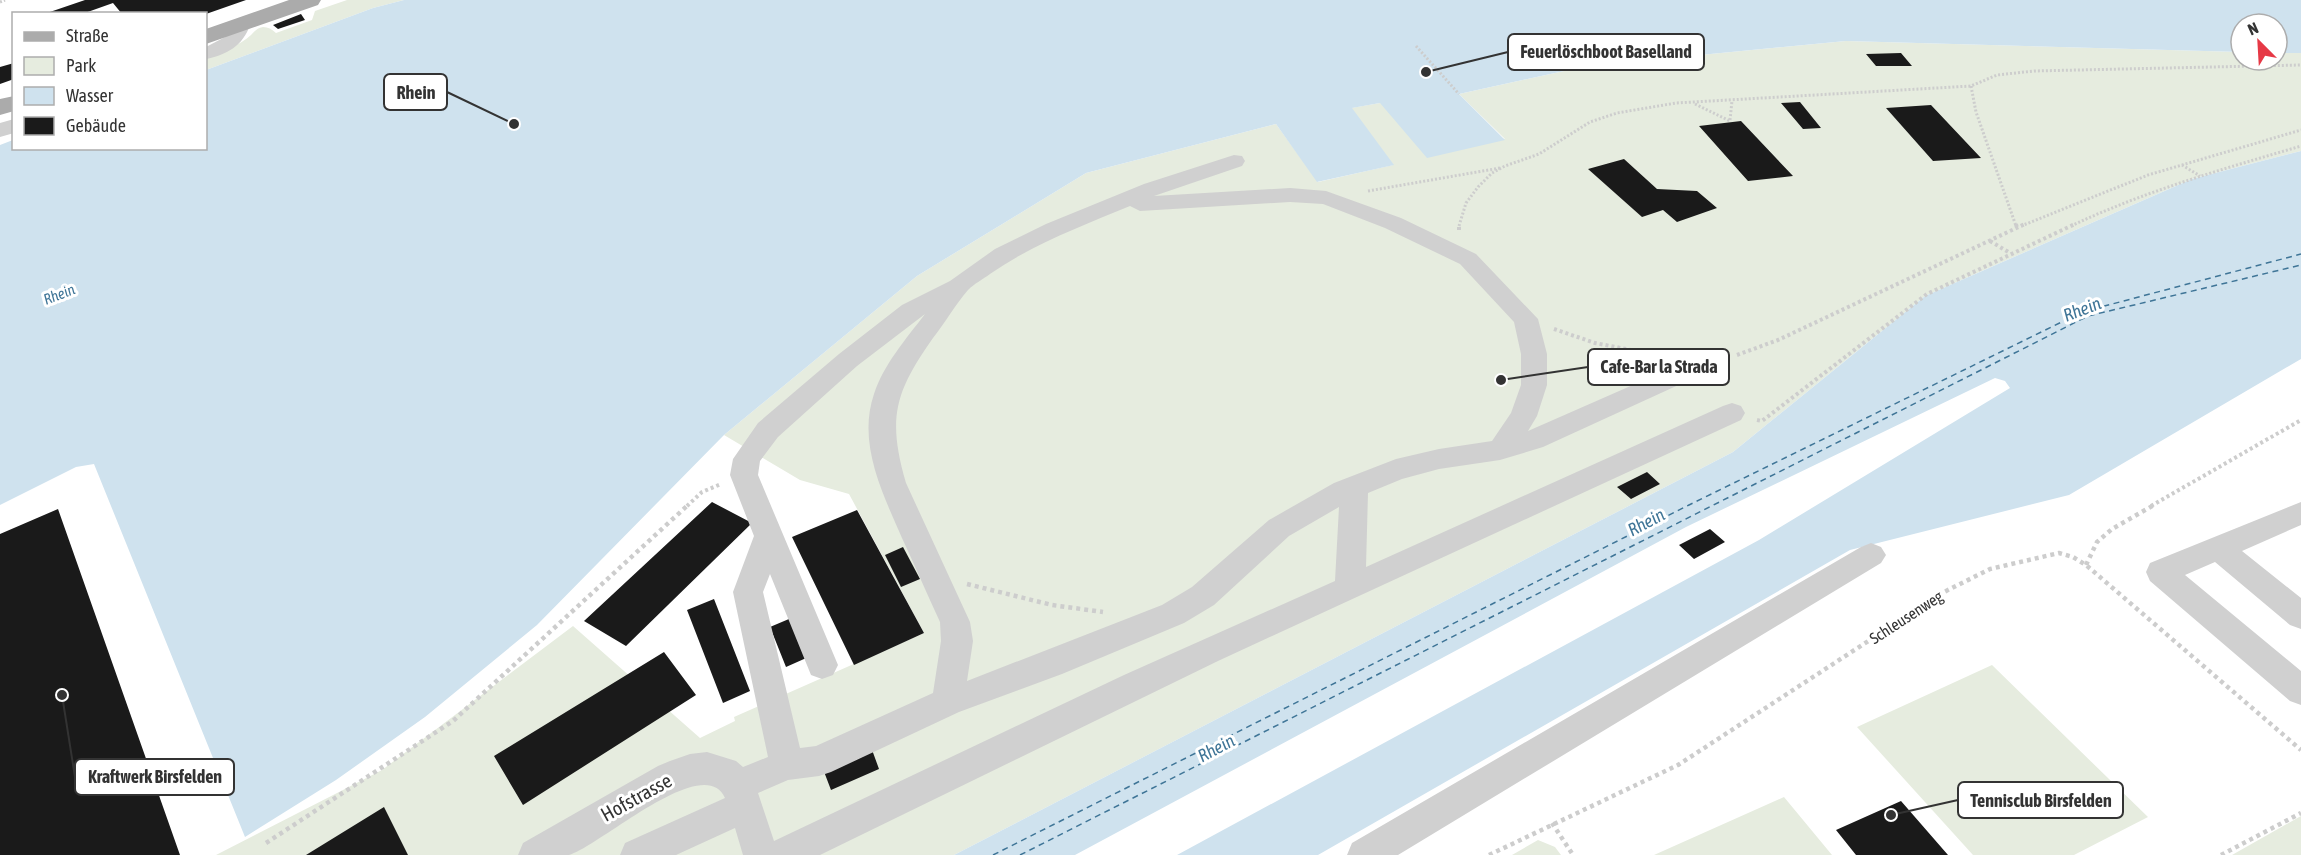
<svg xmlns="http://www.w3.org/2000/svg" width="2301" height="855" font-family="'Asap Condensed',sans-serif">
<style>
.green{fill:#e6ecdf}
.water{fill:#cfe2ee}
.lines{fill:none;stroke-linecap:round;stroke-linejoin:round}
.ferry{stroke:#3f7597;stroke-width:1.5;stroke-dasharray:6 4.5;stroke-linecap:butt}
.building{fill:#1a1a1a}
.path-far2{stroke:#cdcdcd;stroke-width:3;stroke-dasharray:2 2;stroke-linecap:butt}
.path-far1{stroke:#cdcdcd;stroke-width:4;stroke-dasharray:3 3;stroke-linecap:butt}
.path{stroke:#cdcdcd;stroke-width:4.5;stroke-dasharray:4 4;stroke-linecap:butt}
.minor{fill:#d0d0d0;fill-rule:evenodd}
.major{fill:#ababab;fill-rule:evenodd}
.labels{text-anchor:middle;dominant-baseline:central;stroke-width:6;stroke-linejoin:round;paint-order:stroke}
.far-water-label{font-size:15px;font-style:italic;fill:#3f7597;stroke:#fff}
.street-label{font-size:16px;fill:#333;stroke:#fff}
.water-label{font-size:18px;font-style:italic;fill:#3f7597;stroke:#fff}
.near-street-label{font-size:20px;fill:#333;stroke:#fff}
.leader{fill:none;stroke:#333;stroke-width:2}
.callout-dot{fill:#333;stroke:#fff;stroke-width:2}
.callout{fill:#fff;stroke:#333;stroke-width:2}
.callout-label{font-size:18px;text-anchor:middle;font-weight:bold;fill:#333}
</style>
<rect width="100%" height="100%" fill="#fff"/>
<path class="green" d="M347,0H404L373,8L206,70V56C220,51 240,46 251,35C255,31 257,28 263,27C268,27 272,29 276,33L312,20L315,11Z
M1846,41L2241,52V60H2277V53H2301V151L2192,179L1925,296L1733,452L954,855H216L382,770L573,626L700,738L735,721L734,717L924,633L849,494L800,480L724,435L917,276L1086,173L1276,124L1318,182L1393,165L1351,108L1380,103L1505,139L1459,94L1587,66Z
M1992,665L2148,817L2074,855H1973L1857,727Z
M1784,797L1832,855H1654Z
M2301,816V855H2232Z
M1538,840L1555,847L1561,855H1512Z"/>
<path class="water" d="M404,0H2301V53H2277V24H2241V52L1846,41L1587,66L1459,94L1505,140L1427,158L1380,103L1352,108L1394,165L1317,182L1276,124L1086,173L917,276L724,435L537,625L425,717L336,780L245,837L94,464L76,467L0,505V145L13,140L14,148H206V70L373,8Z
M2301,151V359L2069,495L1850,550L1318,855H1177L1759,540L2010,388L2005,381L1995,378L1686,527L1075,855H954L1733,452L1925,296L2192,179Z"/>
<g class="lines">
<path class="ferry" d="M993,855L1689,505L2082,312L2301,254
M1020,855L2088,316L2301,265"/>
</g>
<path class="building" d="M85,0H246L206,14H122L113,3L82,14H44Z
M301,14L305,20L278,29L273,25Z
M1901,53L1912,66H1876L1866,54Z
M14,63V79L0,84V67Z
M1800,102L1821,128L1803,129L1781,103Z
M1931,105L1981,158L1933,161L1886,108Z
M1741,121L1793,176L1748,181L1699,126Z
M1624,159L1657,189L1697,191L1717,208L1677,222L1663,210L1642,217L1588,169Z
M1647,472L1660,484L1631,499L1617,487Z
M712,502L752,523L626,646L584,621Z
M58,509L180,855H0V534Z
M857,510L924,633L854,665L792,537Z
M1710,529L1725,542L1694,559L1679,545Z
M903,547L920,579L901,587L885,555Z
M714,599L750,691L723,703L687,610Z
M796,616L813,655L786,667L770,627Z
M664,652L696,695L523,805L494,756Z
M871,747L879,769L831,790L823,769Z
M1901,801L1948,855H1856L1836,830Z
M384,807L408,855H306Z"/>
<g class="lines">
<path class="path-far2" d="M0,2L5,0
M1416,46L1459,94
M1971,86L1976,112L2016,226
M1695,104L1730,121
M1730,120L1732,101
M2182,165L2200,176
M1368,191L1500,168
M1459,226L1466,203L1478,187L1492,173L1505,166L1539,154L1590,122L1617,113L1676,103L1971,86L1997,75L2034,71L2301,65
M2021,226L2148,175L2301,130
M2071,226C2145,191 2223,169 2301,146"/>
<path class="path-far1" d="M2016,224L2017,228
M1459,230V224
M1990,241L2010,253
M1554,329L1595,343L1662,356
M1737,355L1778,340L2025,224
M1757,420L1762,421L1927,294L2075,224
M687,506L702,492L721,484
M2151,506L2301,420"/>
<path class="path" d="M2086,565L2097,542L2112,529L2154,505
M967,584L1052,605L1103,612
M1552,823L1573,855
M266,843L453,721L688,505
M1489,855L1678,765L1942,593L1990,569L2059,553L2073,557L2086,565L2301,750
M2221,855L2301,813"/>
<path class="minor" d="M241,19L248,21L250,25C243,46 226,55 206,59V47L225,37L234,21Z
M14,119V133L0,137V123Z
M1234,155L1242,156L1245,161L1242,166L1154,196L1290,188L1326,191L1401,218L1476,254L1538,319L1547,354V385L1537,416L1528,431L1667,370L1713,354L1722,357L1726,363L1722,369L1685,382L1543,447L1500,460L1439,469L1402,479L1368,493L1366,567L1723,406L1732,403L1741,406L1745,413L1741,420L1218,661L820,855H743L735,828L676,855H620L625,843L725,798C704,751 599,847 569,855C557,855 532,855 518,855L523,843L658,766L670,761L690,754L707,752L736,761L743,767L768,757L733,592L754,536L730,475L733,459L758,423L839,354L902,305L950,281L995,249L1046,224L1144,184ZM1290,202L1323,204L1385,228L1460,264L1514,322L1521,354V385L1511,413L1492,441L1439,449L1396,459L1334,483L1269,520L1192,587L1162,605L967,681L973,641L970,622L906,483C887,418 895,392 933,338C945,323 955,305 968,290C974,284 983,279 990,274C1033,244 1082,226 1130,206L1140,211ZM925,314C906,339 884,364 874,394C857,444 883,494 902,538C915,566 927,594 940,622L941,641L933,693L816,746L800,748L763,592L770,574L811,675L822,679L833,675L838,665L758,475L760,461L778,437L857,366ZM1339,507L1335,581L1124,675L774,841L758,793L788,780L819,776L831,772L959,712L1062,674L1184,623L1214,605L1289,536Z
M2301,502V525L2242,551L2301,598V629L2290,625L2215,562L2185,575L2301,671V705L2290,701L2150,581L2146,572L2150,563Z
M1871,543L1881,547L1886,555L1881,563L1398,855H1347L1352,843L1861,547Z"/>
<path class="major" d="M289,0H321L318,5L206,44V29Z
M14,96V111L0,115V99Z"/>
</g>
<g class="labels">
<g class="far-water-label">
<text transform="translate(59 294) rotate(-21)">Rhein</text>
</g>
<g class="street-label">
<text transform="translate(1906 617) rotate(-33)">Schleusenweg</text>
</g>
<g class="water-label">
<text transform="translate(2082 309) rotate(-21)">Rhein</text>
<text transform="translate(1646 522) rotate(-28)">Rhein</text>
<text transform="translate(1216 748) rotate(-28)">Rhein</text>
</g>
<g class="near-street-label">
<text transform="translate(636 797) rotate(-29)">Hofstrasse</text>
</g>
</g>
<path class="leader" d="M1426 72L1508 52M514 124L447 92M1501 380L1588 367M62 695L75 777M1891 815L1958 800"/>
<g class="callout-dot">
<circle cx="1426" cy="72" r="6"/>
<circle cx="514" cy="124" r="6"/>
<circle cx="1501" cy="380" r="6"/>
<circle cx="62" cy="695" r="6"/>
<circle cx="1891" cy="815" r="6"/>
</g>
<g class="callout">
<rect x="1508" y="34" width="196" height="36" rx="6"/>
<rect x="384" y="74" width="63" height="36" rx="6"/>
<rect x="1588" y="349" width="141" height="36" rx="6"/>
<rect x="75" y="759" width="159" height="36" rx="6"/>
<rect x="1958" y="782" width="165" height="36" rx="6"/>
</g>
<g class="callout-label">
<text x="1606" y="58">Feuerlöschboot Baselland</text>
<text x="416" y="99">Rhein</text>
<text x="1659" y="373">Cafe-Bar la Strada</text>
<text x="155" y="783">Kraftwerk Birsfelden</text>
<text x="2041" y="807">Tennisclub Birsfelden</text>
</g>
<rect x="12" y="12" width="195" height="138" fill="#ffffff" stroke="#adadad" stroke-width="1.5"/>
<rect x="24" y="32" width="30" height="9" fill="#ababab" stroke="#adadad" stroke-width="1.5"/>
<text x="66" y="42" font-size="18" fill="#333333">Straße</text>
<rect x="24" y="57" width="30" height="18" fill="#e6ecdf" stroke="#adadad" stroke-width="1.5"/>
<text x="66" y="72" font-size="18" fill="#333333">Park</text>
<rect x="24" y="87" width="30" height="18" fill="#cfe2ee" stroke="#adadad" stroke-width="1.5"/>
<text x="66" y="102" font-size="18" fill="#333333">Wasser</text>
<rect x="24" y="117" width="30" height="18" fill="#1a1a1a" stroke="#adadad" stroke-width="1.5"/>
<text x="66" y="132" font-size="18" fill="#333333">Gebäude</text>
<g transform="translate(2259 42) rotate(336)"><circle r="28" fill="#ffffff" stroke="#adadad" stroke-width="1.5"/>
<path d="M0-4.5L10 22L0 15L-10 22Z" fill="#e63946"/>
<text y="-9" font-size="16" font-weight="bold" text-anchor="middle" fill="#333333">N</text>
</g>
</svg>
